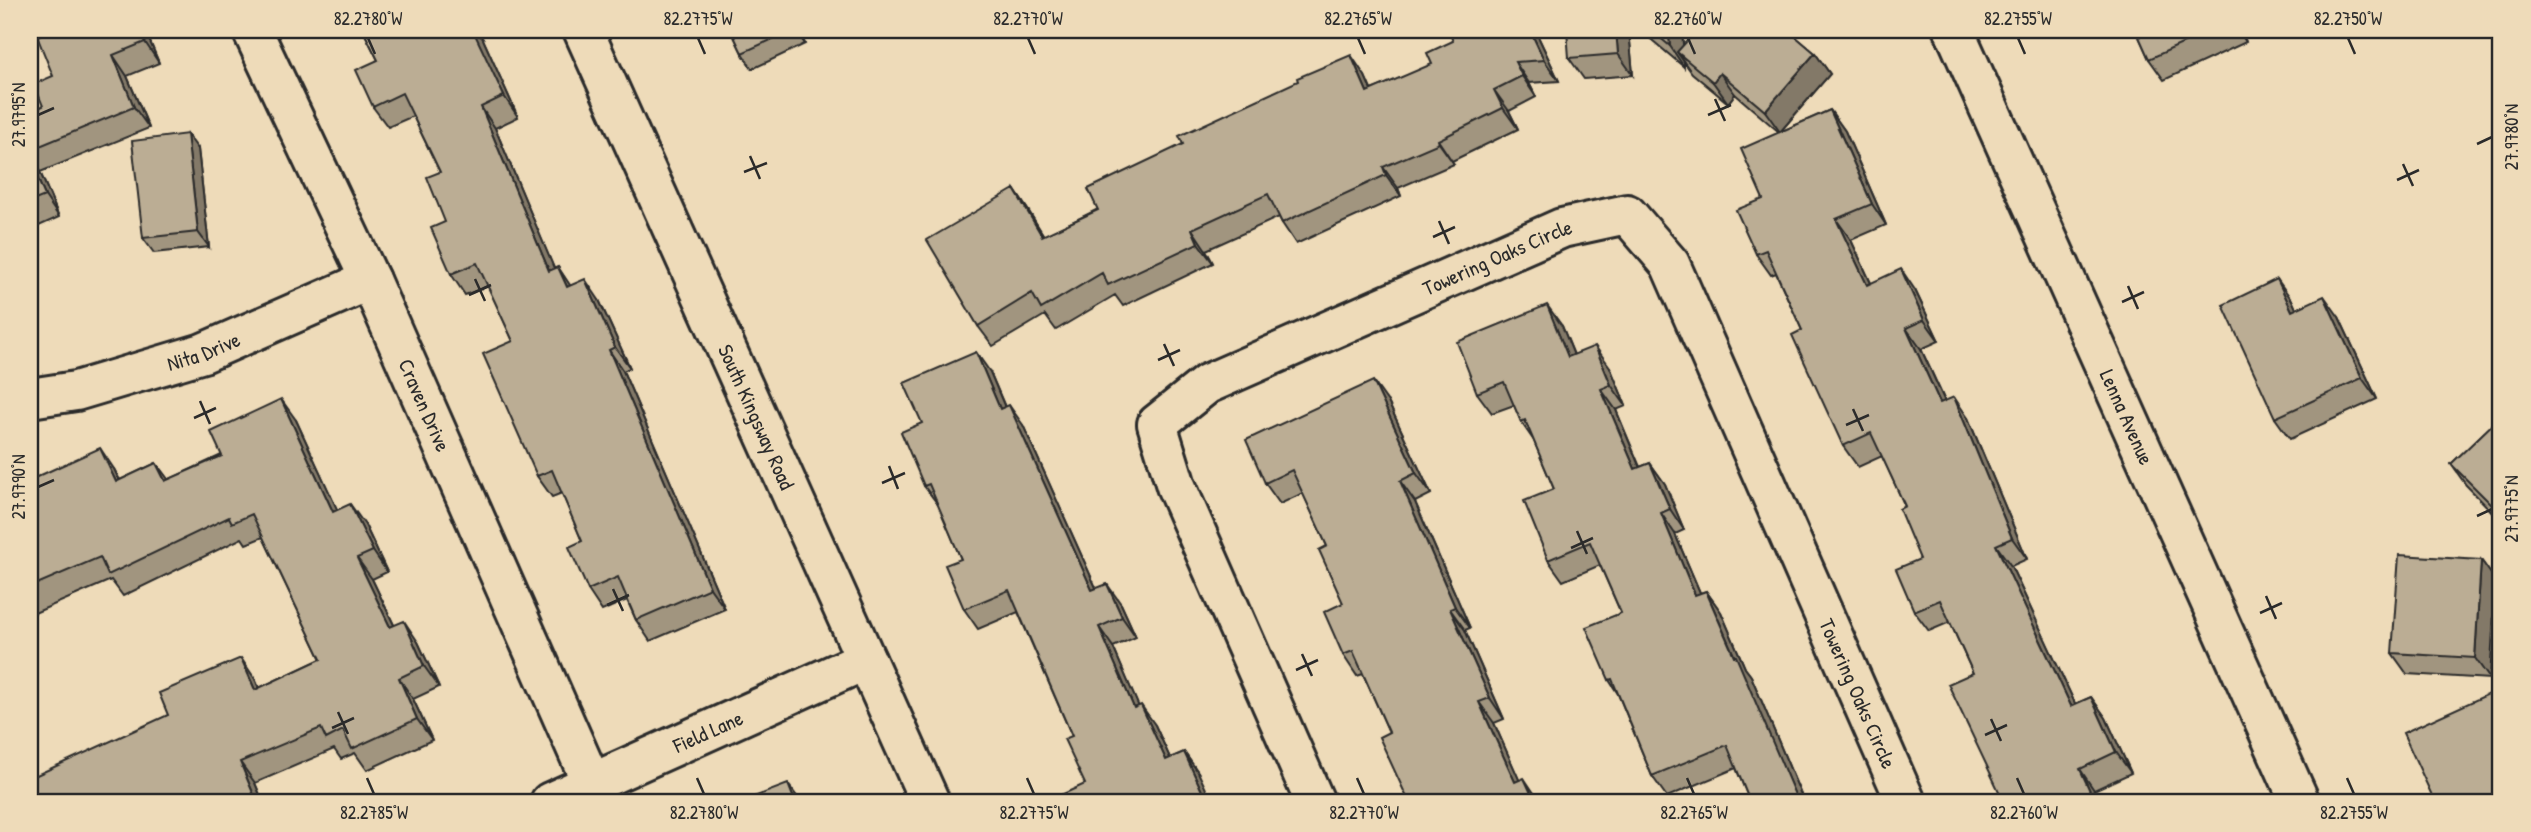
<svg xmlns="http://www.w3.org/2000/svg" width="2531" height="832" font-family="'Patrick Hand',sans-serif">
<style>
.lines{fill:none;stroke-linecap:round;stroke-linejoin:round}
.street-casing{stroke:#2b2b2b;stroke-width:44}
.secondary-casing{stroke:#2b2b2b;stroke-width:44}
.street{stroke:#eedbb9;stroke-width:38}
.secondary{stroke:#eedbb9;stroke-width:38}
.wall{fill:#a1957f;stroke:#2b2b2b;stroke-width:2}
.shaded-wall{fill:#837968;stroke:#2b2b2b;stroke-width:2}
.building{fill:#bbad94;stroke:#2b2b2b;stroke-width:2}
.ticks{fill:none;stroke:#2b2b2b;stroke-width:2.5}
.labels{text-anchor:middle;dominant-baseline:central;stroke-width:7;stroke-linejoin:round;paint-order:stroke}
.street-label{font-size:21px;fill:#2b2b2b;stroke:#eedbb9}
.neatline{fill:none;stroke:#2b2b2b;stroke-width:2.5}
.ticks-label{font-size:18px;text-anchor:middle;fill:#2b2b2b}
</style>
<rect width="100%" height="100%" fill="#eedbb9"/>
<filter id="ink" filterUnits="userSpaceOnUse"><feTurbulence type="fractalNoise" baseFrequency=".0143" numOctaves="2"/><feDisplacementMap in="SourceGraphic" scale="14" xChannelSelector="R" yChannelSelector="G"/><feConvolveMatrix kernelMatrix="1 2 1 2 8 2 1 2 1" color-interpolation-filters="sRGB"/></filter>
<g filter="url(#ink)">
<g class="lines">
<g class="street-casing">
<g id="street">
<path id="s1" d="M252,30L370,280L592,784"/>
<path id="s2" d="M1954,30L2300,802"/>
<path id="s3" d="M30,398L76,391L203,353L370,280"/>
<path id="s4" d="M550,802L866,660"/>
<path id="s5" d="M1315,802L1176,486L1157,424L1207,384L1562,228L1627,214L1670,264L1906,802"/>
</g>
</g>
<g class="secondary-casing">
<g id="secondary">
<path id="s6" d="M583,30L930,802"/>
</g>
</g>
<use href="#street" class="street"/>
<use href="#secondary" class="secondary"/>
</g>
<path class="wall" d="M145,30L159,63L127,76L149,128L40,172L59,217L30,230V112L43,106L53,76L40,35Z
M363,30H476L483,39L518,117L495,128L554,269L558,267L570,286L599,300L630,368L623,371L725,609L650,641L636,620L627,600L602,611L588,590L582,541L562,493L552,497L537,476L513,341L488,286L465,295L451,274L440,172L413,116L388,127L373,107L378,60Z
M731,30H799L805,44L752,69L742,53Z
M1535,30L1559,81L1529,83L1536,97L1509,111L1518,129L1452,161L1454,164L1398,188L1401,196L1296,244L1282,223L1279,217L1206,250L1213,263L1123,306L1115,295L1056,330L1045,315L993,346L978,326L1014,189L1028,210L1044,236L1365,76L1371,90Z
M1629,30L1633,75L1584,79L1569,58Z
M1640,30H1682L1683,46L1697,30H1802L1796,37L1815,53L1830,74L1780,132L1830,110L1845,131L1886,225L1851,240L1871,283L1915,290L1939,341L1921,349L1945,401L1968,418L2027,559L2011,566L2075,704L2091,697L2106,718L2131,773L2094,790L2100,802H2004L1973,673L1950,622L1929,631L1914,611L1920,559L1905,506L1882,456L1858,467L1843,446L1802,330L1776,273L1771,275L1756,254L1763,199L1779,132L1735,94L1728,103L1692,73L1684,62V67Z
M2136,30H2241L2246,42L2164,80L2149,59Z
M198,149L209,247L154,253L143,238Z
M2292,300L2296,309L2339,317L2377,399L2290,439L2275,418Z
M1562,326L1574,355L1610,367L1626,406L1616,410L1640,467L1650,463L1665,484L1684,530L1675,534L1700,593L1706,591L1721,612L1745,668L1751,676L1804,802H1750L1736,768L1667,797L1652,776L1618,694L1609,680L1621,613L1600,565L1563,581L1548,560L1554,489L1534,441L1521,422L1514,405L1492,413L1477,393Z
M990,372L1005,407L1023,425L1096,588L1121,604L1136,637L1113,647L1138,706L1155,725L1170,758L1184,752L1198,772L1085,784L1072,736L1018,612L978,629L964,609L961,559L939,506L924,486L922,423Z
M1388,402L1431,494L1415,502L1470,628L1465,630L1504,719L1494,723L1519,780L1538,799L1389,732L1363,674L1357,676L1343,655V603L1327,546L1303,493L1280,504L1265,483Z
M2501,416V521L2466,485L2451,464Z
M296,420L337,510L365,525L387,572L372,579L394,625L418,642L439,687L413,699L432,740L367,770L355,753L341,759L334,749L255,783L263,802H30L255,679L259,688L321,659L263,537L246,544L242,538L123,596L111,580L30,615V480L114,469L120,480L156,463L168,480Z
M2481,560L2496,581L2490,679L2407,674L2392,653Z"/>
<path class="shaded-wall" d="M139,30H145L159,63L145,42Z
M471,30H476L483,39L518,117L504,96Z
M795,30H799L805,44Z
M1530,30H1535L1559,81L1544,60Z
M1616,30H1629L1633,75L1618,54Z
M1668,30H1682L1684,58L1677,52L1684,62V67L1670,46Z
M1784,30H1802L1792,42Z
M2238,30H2241L2246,42Z
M1815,53L1830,74L1780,132L1765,111Z
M113,55L127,76L149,128L134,107Z
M1351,55L1365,76L1381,113L1367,92Z
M1515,62L1529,83L1536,97L1522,76Z
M1720,73L1735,94L1728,103L1713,82Z
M1494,90L1509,111L1518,129L1503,108Z
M481,107L495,128L564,292L549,271Z
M1830,110L1845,131L1886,225L1872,204Z
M187,134L198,149L209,247L198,232Z
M1438,140L1454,164L1439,143Z
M30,157L40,172L59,217L45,196L30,161Z
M1383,167L1398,188L1401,196L1386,175Z
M1014,189L1028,210L1057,257L1042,236Z
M1836,219L1851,240L1881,305L1867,285Z
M1192,229L1206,250L1213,263L1198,243Z
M558,267L572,288L567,287Z
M1901,269L1915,290L1939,341L1924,320Z
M585,279L599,300L630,368L615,347Z
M2277,279L2292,300L2307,332L2292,311Z
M2324,296L2339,317L2377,399L2362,378Z
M1547,305L1562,326L1583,378L1568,357Z
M1906,328L1921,349L1955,424L1940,403Z
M1595,346L1610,367L1626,406L1611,385Z
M609,350L623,371L725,609L710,588Z
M976,352L990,372L1014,429L1000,409Z
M1373,381L1388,402L1431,494L1416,473Z
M1601,389L1616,410L1649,490L1635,469Z
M1954,397L1968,418L2027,559L2012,538Z
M281,399L296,420L348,533L333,512Z
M1009,405L1023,425L1106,610L1092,590Z
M100,448L114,469L130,503L116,482Z
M156,463L171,483L165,481Z
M1650,463L1665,484L1684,530L1670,509Z
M1400,481L1415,502L1470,628L1455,607Z
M350,504L365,525L387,572L373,551Z
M1661,513L1675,534L1710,616L1695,595Z
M1996,545L2011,566L2086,727L2071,706Z
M357,558L372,579L405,648L390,627Z
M2481,560L2496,581L2490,679L2475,658Z
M1107,584L1121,604L1136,637L1122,617Z
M1706,591L1721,612L1745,668L1751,676L1804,802H1798Z
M1450,609L1465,630L1504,719L1490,698Z
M404,621L418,642L439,687L424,666Z
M1099,627L1113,647L1148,728L1134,708Z
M241,658L255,679L269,711L255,690Z
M399,678L413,699L432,740L417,719Z
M2091,697L2106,718L2131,773L2116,752Z
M1479,702L1494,723L1529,802L1515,782Z
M1141,705L1155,725L1180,780L1166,760Z
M1184,752L1198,772L1212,802H1207Z
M240,762L255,783L263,802H258L256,800Z
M2080,769L2094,790L2100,802H2095Z
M1524,778L1540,802H1535Z
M788,784L801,802H795Z"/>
<path class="building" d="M38,30H139L145,42L113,55L134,107L30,150V112L43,106L34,84L53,76L37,36L40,35Z
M363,30H473L504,96L481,107L549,271L558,267L567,287L585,279L615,347L609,350L710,588L636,620L618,577L588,590L569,547L582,541L552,470L537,476L483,354L513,341L477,263L451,274L431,228L445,222L427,177L440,172L402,93L373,107L356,70L378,60Z
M731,30H793L742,53Z
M1448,30H1530L1544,60L1515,62L1522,76L1494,90L1503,108L1438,140L1439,143L1383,167L1386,175L1282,223L1268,194L1192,229L1198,243L1108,285L1102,273L1041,309L1032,293L978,326L927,240L1014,189L1042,236L1098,210L1088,189L1183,144L1179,136L1298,81L1297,78L1351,55L1367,92L1432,64L1427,53L1453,41Z
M1567,30H1616L1618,54L1569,58Z
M1651,30H1668L1670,46Z
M1697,30H1788L1815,53L1765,111L1720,73L1713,82L1677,52Z
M2136,30H2213L2149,59Z
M1830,110L1872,204L1836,219L1867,285L1901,269L1924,320L1906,328L1940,403L1954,397L2012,538L1996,545L2071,706L2091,697L2116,752L2080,769L2095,802H2004L1948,684L1973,673L1940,600L1914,611L1896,569L1920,559L1899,509L1905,506L1871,433L1843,446L1792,335L1802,330L1766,250L1756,254L1736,210L1763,199L1741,149Z
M187,134L198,232L143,238L132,141Z
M30,161L45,196L30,202Z
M2277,279L2292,311L2324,296L2362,378L2275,418L2223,305Z
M1547,305L1568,357L1595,346L1611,385L1601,389L1635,469L1650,463L1670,509L1661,513L1695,595L1706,591L1734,656H1736L1798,802H1750L1727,745L1652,776L1612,679L1609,680L1586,627L1621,613L1590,542L1548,560L1524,501L1554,489L1525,420L1521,422L1504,382L1477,393L1457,342Z
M976,352L1000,409L1009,405L1092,590L1107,584L1122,617L1099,627L1134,708L1141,705L1166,760L1184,752L1207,802H1065L1061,795L1085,784L1064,739L1072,736L1009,590L964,609L945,565L961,559L929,484L924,486L901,432L922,423L904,383Z
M1373,381L1416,473L1400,481L1455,607L1450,609L1490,698L1479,702L1515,782L1524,778L1535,802H1409L1379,737L1389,732L1353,651L1343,655L1324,612L1343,603L1319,550L1327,546L1292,470L1265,483L1246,440Z
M281,399L333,512L350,504L373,551L357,558L390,627L404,621L424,666L399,678L417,719L352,749L343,730L326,739L321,728L240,762L256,800L251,802H30V778L168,715L159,693L241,658L255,690L321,659L252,514L232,523L229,517L108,575L100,557L30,587V480L100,448L116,482L156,463L165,481L222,456L211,432Z
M2501,416V514L2451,464Z
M2399,555L2481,560L2475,658L2392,653Z
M2495,691L2501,705V802H2435L2403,733Z
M788,784L795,802H741Z"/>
</g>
<path class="ticks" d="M368,38L375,54M698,38L705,54M1028,38L1035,54M1358,38L1365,54M1688,38L1695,54M2018,38L2025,54M2348,38L2355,54M1715,99L1725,121M38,115L54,108M1708,115L1731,105M2477,144L2492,137M750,156L760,179M2403,164L2413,186M744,172L767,163M2397,180L2419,170M1439,221L1449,244M1433,237L1455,227M475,279L485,301M2128,286L2138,309M469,295L491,285M2122,302L2144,292M1164,344L1174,366M1158,360L1180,350M200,401L210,424M1853,409L1863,431M194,418L216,408M1846,425L1869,415M889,466L898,489M882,483L905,473M38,487L54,480M2477,516L2492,509M1577,531L1587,554M1571,548L1593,538M613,589L623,611M2266,596L2276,619M607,605L629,595M2260,613L2282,603M1302,654L1312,676M1296,670L1318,660M338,712L348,734M1991,719L2001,741M332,728L354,718M1985,735L2007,725M367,778L374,794M697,778L704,794M1027,778L1034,794M1357,778L1364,794M1687,778L1694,794M2017,778L2024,794M2347,778L2354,794"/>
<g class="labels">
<g class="street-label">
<text stroke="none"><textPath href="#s5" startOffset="791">Towering Oaks Circle</textPath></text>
<text stroke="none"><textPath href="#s3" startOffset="180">Nita Drive</textPath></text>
<text stroke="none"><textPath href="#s1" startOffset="413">Craven Drive</textPath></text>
<text stroke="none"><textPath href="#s6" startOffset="424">South Kingsway Road</textPath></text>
<text stroke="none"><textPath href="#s2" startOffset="424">Lenna Avenue</textPath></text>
<text stroke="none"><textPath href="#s5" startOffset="1463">Towering Oaks Circle</textPath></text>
<text stroke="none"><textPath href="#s4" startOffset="173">Field Lane</textPath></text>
</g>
</g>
<rect width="2531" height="832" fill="none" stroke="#eedbb9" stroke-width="77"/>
<rect x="38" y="38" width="2454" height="756" class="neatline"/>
<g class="ticks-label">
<text x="368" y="25">82.2780°W</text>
<text x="698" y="25">82.2775°W</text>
<text x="1028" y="25">82.2770°W</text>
<text x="1358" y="25">82.2765°W</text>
<text x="1688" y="25">82.2760°W</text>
<text x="2018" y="25">82.2755°W</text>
<text x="2348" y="25">82.2750°W</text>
<text transform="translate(19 115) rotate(-90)" y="6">27.9795°N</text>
<text transform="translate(2512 137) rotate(-90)" y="6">27.9780°N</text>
<text transform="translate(19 487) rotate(-90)" y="6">27.9790°N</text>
<text transform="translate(2512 509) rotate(-90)" y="6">27.9775°N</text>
<text x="374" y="819">82.2785°W</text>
<text x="704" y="819">82.2780°W</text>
<text x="1034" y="819">82.2775°W</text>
<text x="1364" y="819">82.2770°W</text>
<text x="1694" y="819">82.2765°W</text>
<text x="2024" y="819">82.2760°W</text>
<text x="2354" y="819">82.2755°W</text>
</g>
</svg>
